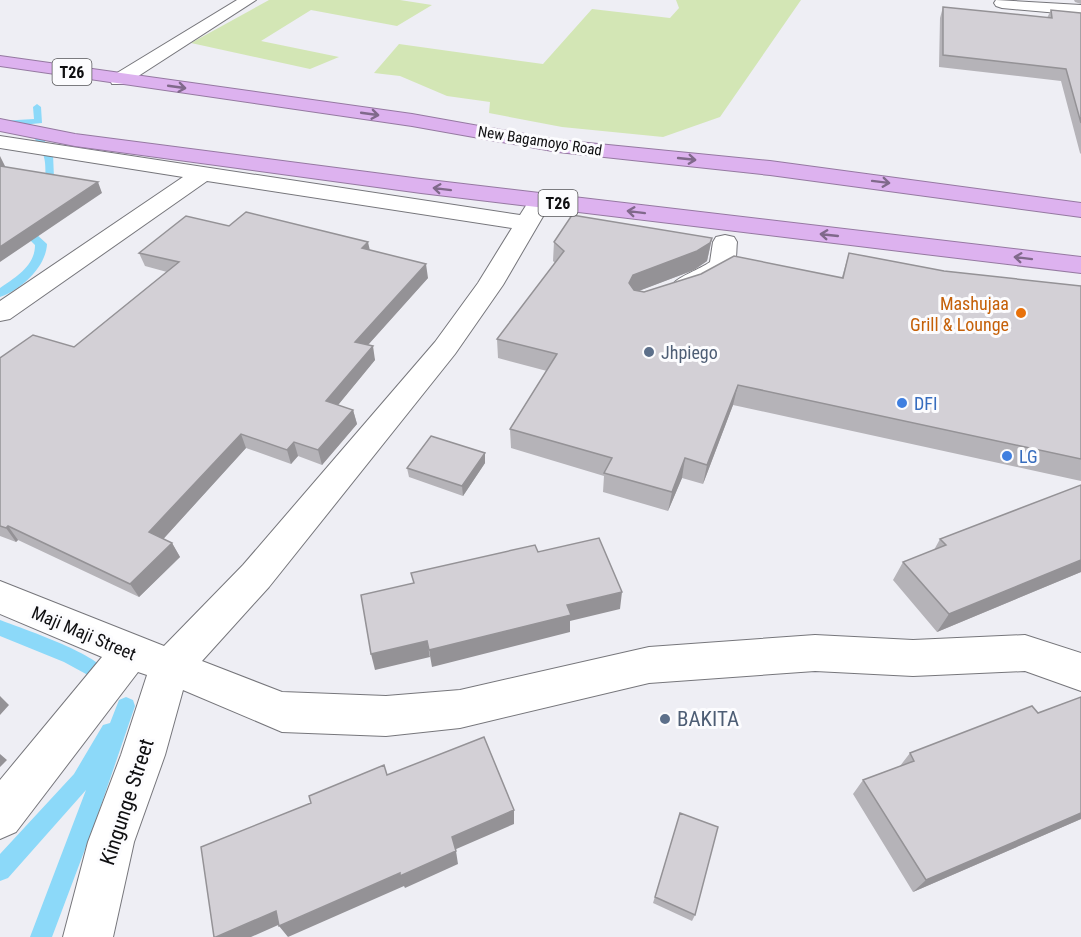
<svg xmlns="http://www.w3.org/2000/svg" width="1081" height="937" font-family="'Roboto Condensed',sans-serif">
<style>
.green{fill:#d3e6b5}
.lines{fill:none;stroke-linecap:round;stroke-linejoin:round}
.stream{fill:#8cd9f9;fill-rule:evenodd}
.street-casing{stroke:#76767b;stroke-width:2}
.highway-casing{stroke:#9579a1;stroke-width:2}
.street{fill:#fff;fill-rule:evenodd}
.highway{fill:#ddb2ef;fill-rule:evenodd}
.wall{fill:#b5b3b8}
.shaded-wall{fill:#949296}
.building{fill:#d3d0d6;stroke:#949296;stroke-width:1.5}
.oneway{stroke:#80698b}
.food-dot{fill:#e8710a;stroke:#fcfcfe;stroke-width:2}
.service-dot{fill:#5c6f8a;stroke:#fcfcfe;stroke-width:2}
.shop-dot{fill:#3f7fe0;stroke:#fcfcfe;stroke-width:2}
.labels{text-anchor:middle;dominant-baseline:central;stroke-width:6;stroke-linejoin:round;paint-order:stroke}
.far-street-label{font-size:15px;fill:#0f0f11;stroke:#fcfcfe}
.shield{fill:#fcfcfe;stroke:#565658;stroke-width:1.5}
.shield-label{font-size:16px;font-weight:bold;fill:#0f0f11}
.food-label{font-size:18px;fill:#c56008;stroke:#fcfcfe;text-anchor:end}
.service-label{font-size:18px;fill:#4e5e75;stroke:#fcfcfe;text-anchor:start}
.shop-label{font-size:18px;fill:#366cbe;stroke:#fcfcfe;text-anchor:start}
.street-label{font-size:18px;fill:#0f0f11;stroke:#fcfcfe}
.near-service-label{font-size:21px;fill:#4e5e75;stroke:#fcfcfe;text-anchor:start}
.near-street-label{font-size:21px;fill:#0f0f11;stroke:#fcfcfe}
</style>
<rect width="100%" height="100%" fill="#eeeef4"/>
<path class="green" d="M269,0H400L432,5L397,26L311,10L261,41L339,57L310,69L191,43Z
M676,0H801L720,117L663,137L562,127L489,113L490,102L447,96L400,76L374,73L399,44L543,64L592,9L670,18L679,8Z"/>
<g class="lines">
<path class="stream" d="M37,104L41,107L42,123L0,127V121L34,119L33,107Z
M40,133L45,136V143L53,154L54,178L60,191L59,193H51C42,176 48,168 43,154C40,146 35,145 35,136Z
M34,221L39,224L35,228V233L47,244C46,267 21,290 0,297V288C16,277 35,266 35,245L24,234V227Z
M0,620C21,628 98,654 106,672L104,678L97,680L64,662L0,636Z
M126,697L133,700L135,706L96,820L52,937H30L86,790L8,878L0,881V854L74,774L103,725L110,723L119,700Z"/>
<g class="street-casing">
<path id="street" d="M237,0H256L126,84H112L110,80L112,76Z
M996,0L1081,5V15L1002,8L996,6L994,3Z
M0,136L520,215L532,196L540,194L548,196L552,201L503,285L455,354L269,587L202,661L282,692L386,696L460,690L649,647L815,635L913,640L1025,635L1081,653V691L1025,671L913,676L815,671L649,683L460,728L386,736L282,732L183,690L165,755L134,842L113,937H63L88,842L121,755L147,675L138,672L16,832L0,839V780L102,657L0,614V581L164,646L243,565L435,342L478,283L512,228L207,181L10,319L0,321V301L183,177L0,148Z
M725,235L734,237L737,242C736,249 737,260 734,266C727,282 693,292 678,289L674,283C678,277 700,269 710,262L713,242L716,237Z"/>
</g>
<g class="highway-casing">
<path id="highway" d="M0,56L412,114L558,140L770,161L1081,203V217L770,175L558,152L412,126L0,66Z
M0,119L75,134L421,179L1081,257V273L421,193L75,146L0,131Z"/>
</g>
<use href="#street" class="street"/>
<use href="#highway" class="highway"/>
</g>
<path class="wall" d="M1074,0H1081V4L1075,2Z
M943,7L1047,18L1051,10L1081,13V154L1080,153L1061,81L939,67L940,18Z
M229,226L370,250L428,278L368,345L375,360L338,405L353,410L357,424L322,465L298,456L291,464L246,448L163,539L172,543L180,557L139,597L18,540L16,542L0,536V358L74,347L167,272L145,266L139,253Z
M712,238L707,261L694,270L638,291L644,292L842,277L849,253L944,271L1080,286L1081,285V481L733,405L703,484L682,478L668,511L603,492L604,476L511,448L510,429L547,371L498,358L497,339L555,263L553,261L554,242Z
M485,463L463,496L409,477L407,468Z
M1081,485V572L937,632L893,580L903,562L934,550L940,539Z
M1081,697V819L913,892L853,794L863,780L900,766L910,753L1038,713Z
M680,813L695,915L692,921L653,903Z"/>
<path class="shaded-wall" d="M0,156L5,166L0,169Z
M98,182L102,193L0,262V247Z
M712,238L707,261L694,270L631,294L629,283L633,275Z
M368,242L371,255L362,248Z
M426,264L428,278L358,356L355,342Z
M373,346L375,360L329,416L326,401Z
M738,385L733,405L703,484L707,465Z
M353,410L357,424L322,465L318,450Z
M241,434L246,448L157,546L149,532Z
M294,442L298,456L291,464L287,450Z
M485,453V463L463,496L462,486Z
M685,458L682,478L668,511L672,492Z
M8,526L18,540L16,542L6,528Z
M172,543L180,557L139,597L130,584Z
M1081,560V572L937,632L949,614Z
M622,592L620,609L570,621V632L432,667L429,650L567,605Z
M427,641L430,657L375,670L371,654Z
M0,696L9,705L0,715Z
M0,754L7,760L0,767Z
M514,810V824L454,850L452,837Z
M1081,813V819L913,892L926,880Z
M456,851L458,864L405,888L404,886L288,937L279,926L400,873Z
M276,911L285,922L251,937H216Z"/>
<path class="building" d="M943,7L1052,18L1051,10L1081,13V123L1066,69L943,55Z
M0,166L98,182L0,247Z
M246,212L368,242L362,248L426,264L355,342L373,346L326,401L353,410L318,450L294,442L287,450L241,434L149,532L172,543L130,584L8,526L6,528L0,526V358L33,335L74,347L179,262L139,253L186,216L229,226Z
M572,215L712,238L710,243L697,251L633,275L629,283L634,290L644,292L701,274L734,256L843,278L849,253L944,271L1081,286V459L738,385L707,465L685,458L672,492L604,473L612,458L510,429L557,354L497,339L564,251L554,242Z
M431,436L485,453L462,486L407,468Z
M1081,485V560L949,614L903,562L946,545L940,539Z
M599,538L622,592L567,605L571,615L429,650L427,641L371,654L361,595L414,583L411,573L535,545L538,552Z
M1081,697V813L926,880L863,780L914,761L910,753L1032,706L1038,713Z
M484,737L514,810L452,837L456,851L400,876V873L279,926L276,911L216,937H214L201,847L311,803L309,796L384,765L387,775Z
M680,813L718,827L695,915L655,897Z"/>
<defs><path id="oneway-shaft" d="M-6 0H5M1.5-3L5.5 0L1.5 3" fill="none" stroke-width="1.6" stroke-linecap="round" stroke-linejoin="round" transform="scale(1.5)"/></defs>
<g class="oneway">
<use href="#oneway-shaft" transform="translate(177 87) rotate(8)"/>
<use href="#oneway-shaft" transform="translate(370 114) rotate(8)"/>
<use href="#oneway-shaft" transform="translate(687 159) rotate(6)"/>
<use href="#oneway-shaft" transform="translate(881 182) rotate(7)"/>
<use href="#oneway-shaft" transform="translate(442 189) rotate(-173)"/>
<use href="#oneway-shaft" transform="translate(636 212) rotate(-173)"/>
<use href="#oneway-shaft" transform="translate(829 235) rotate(-174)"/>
<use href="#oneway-shaft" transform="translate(1023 258) rotate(-173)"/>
</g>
<circle class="food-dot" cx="1021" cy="313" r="6"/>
<g class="service-dot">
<circle cx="649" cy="352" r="6"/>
<circle cx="665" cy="719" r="6"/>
</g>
<g class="shop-dot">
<circle cx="902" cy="403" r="6"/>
<circle cx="1007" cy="456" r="6"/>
</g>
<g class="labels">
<g class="far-street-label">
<text transform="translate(540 141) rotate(9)">New Bagamoyo Road</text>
</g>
<g class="shield">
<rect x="52.5" y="59" width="39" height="26" rx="4.5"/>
<rect x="538.5" y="190" width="39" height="26" rx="4.5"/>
</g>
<g class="shield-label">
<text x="72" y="72">T26</text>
<text x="558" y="203">T26</text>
</g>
<g class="food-label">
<text x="1009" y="303">Mashujaa<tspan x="1009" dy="21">Grill &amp; Lounge</tspan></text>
</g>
<g class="service-label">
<text x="661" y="352">Jhpiego</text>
</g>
<g class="shop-label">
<text x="914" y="403">DFI</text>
<text x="1019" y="456">LG</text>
</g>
<g class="street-label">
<text transform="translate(84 633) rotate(23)">Maji Maji Street</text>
</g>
<g class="near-service-label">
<text x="677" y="719">BAKITA</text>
</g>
<g class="near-street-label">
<text transform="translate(127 802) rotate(-72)">Kingunge Street</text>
</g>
</g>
</svg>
